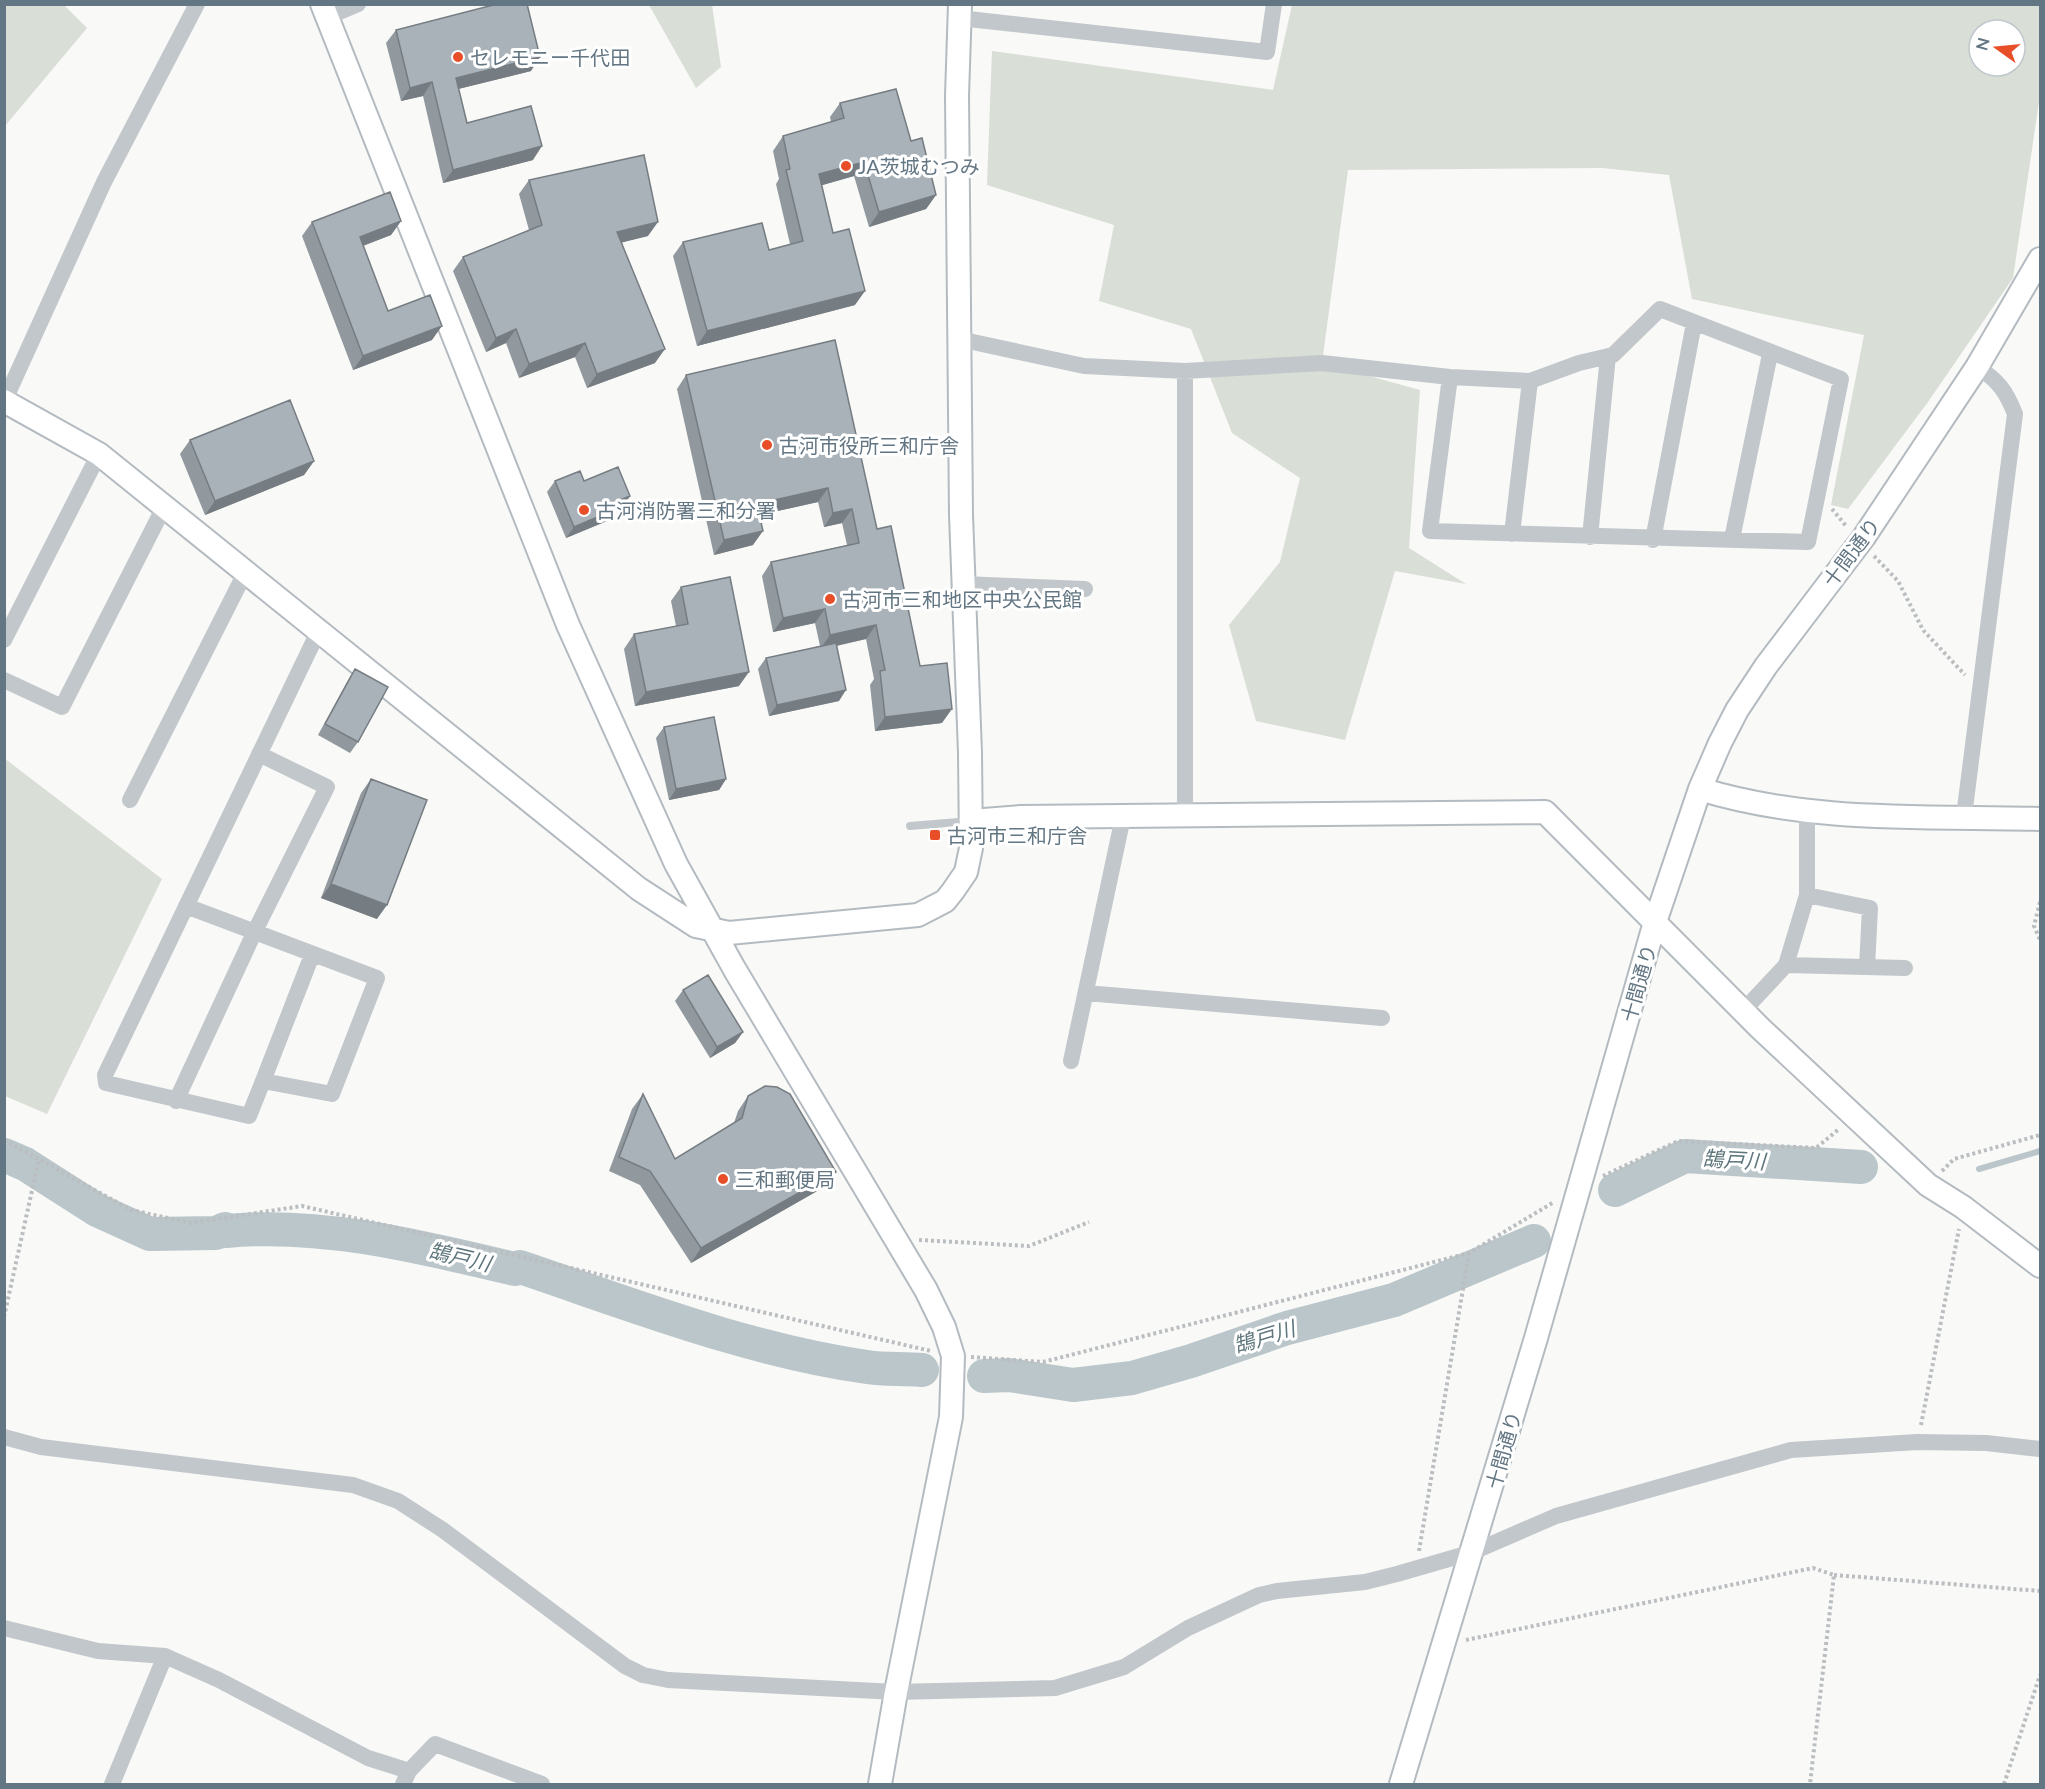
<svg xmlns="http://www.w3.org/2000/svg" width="2045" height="1789" font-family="Lato,'Noto Sans JP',sans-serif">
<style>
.green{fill:#d9ded6;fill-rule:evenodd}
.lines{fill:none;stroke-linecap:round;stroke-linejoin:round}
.stream{stroke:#bac6ca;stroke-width:6}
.river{stroke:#bac6ca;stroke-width:34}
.secondary-casing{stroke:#b4bbc0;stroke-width:26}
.path{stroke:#babec1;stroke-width:4;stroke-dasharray:3 3;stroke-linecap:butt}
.lane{stroke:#c2c7cb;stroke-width:8}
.street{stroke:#c2c7cb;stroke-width:16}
.secondary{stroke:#fff;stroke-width:22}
.wall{fill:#91999f}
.shaded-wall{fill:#767d82}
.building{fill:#a9b2b9;stroke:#767d82;stroke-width:1.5}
.poi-dot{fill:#e84e27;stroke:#fff;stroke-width:2}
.labels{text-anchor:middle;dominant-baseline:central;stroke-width:6;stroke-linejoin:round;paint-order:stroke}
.poi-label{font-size:20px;fill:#637683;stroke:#fff;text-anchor:start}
.street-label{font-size:20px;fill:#637683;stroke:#fff}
.water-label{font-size:21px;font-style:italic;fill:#5e767c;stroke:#fff}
</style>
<rect width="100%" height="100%" fill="#f9f9f7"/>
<path class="green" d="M5,4L64,5L87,28L5,126Z
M649,5H712L721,67L696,88Z
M1292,5H2040V95L2013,278L1928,402L1848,509L1831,505L1864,335L1692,299L1669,175L1602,168L1348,170L1322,363L1420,390L1409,548L1466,584L1395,571L1345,740L1256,721L1229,625L1280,562L1300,478L1232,433L1191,329L1099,301L1114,225L987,185L992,51L1273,90ZM1979,30H2015V66H1979Z
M4,758L162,879L47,1114L5,1096Z"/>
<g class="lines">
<path class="stream" d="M1979,1169L2040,1151"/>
<path class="river" d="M4,1155L25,1164L97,1210L150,1234L216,1233L225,1229L226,1231C323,1222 421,1247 515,1269L520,1267C633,1305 748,1350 867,1367C885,1370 904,1368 922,1370
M1615,1190L1685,1156L1861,1167
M984,1376L1009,1375L1073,1385L1132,1378L1191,1361L1287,1328L1394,1300L1534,1241"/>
<g class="secondary-casing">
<path id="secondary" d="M322,4L568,625L676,864L735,970L926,1290L944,1327L953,1356L951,1417L896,1692L880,1784
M4,401L99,454L639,889L696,926L729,933L918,915L945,901L953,891L966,872L971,848L970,753L961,515L957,96L960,4
M1700,789C1809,823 1928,816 2040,819
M971,821L1021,817L1545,812L1760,1028L1928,1185L1963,1207L2040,1266
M1401,1784L1536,1338L1655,922L1700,789L1720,743L1737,710L1766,666L1864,537L1977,367L2040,259"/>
</g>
<path class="path" d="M1832,509L1846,526
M1874,556L1898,581L1923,630L1965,675
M2040,902L2034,926L2040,940
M4,1140L131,1210L191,1223L302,1206L931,1351
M1942,1171L1954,1159L2040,1135
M1603,1176L1678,1141L1816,1148L1839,1129
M919,1240L1029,1246L1089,1222
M4,1317L39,1159
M971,1357L1043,1362L1469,1253L1554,1202
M1921,1425L1959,1229
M1419,1551L1469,1253
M1834,1575L2040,1591
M1466,1640L1813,1568L1834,1575L1810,1784
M2004,1784L2040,1675"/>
<path class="lane" d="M910,826L971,821"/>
<path class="street" d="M327,17L358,4
M959,18L1267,52L1274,4
M1660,309L1841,379L1808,542L1430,531L1450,377L1530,381L1579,363L1613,355Z
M959,339L1084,366L1185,371L1322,363L1450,377
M1185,371V817
M4,402L104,182L197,4
M1512,534L1530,381
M1590,537L1608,356
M1732,539L1770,354
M1653,540L1694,323
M962,584L1085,589
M4,640L99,454
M4,680L62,707L164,507
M130,800L246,571
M1964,816L2015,414C2006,391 1998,380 1977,367
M1807,895L1870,908L1867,967
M186,906L377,978L332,1094L263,1081L249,1116L106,1083L105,1075L319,630
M1786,965L1905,968
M1086,993L1382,1018
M1743,1011L1786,965L1807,895V812
M1071,1061L1123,817
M263,1081L312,955
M176,1101L254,933L327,787L259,754
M4,1437L41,1447L353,1485L398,1501L443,1530L625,1666L643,1675L668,1680L896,1692L1055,1688L1124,1667L1188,1628L1259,1595L1277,1591L1365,1582L1397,1574L1473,1552L1556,1516L1791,1450L1917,1442L1986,1443L2040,1449
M4,1628L98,1651L165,1656L219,1680L368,1758L409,1771
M112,1784L165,1656
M403,1784L409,1771L435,1744L542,1784"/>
<use href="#secondary" class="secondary"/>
</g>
<path class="wall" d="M396,30L531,71L458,89L467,123L533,160L443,183L423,96L401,101L386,43Z
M840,103L911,141L936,195L926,209L869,227L854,176L822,185L833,233L855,305L697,346L673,256L683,242L769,250L790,244L776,184L779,179L773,151L783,136L831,122L830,117Z
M529,180L648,236L622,242L655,363L587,388L575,357L519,378L506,343L486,352L453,271L463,257L529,230L519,194Z
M401,221L391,235L363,246L388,311L432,340L353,370L302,236L312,222Z
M835,340L877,529L920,666L942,723L875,731L870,685L874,679L866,639L837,646L839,701L769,716L758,669L766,658L820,646L815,623L773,632L762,576L771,562L847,545L842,523L824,527L818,502L759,515L753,545L714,555L677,389L686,375Z
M190,440L314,461L304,475L205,515L180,454Z
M555,481H584L630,496L623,506L614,510L607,521L566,538L547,492Z
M681,587L739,686L635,706L624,649L634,634L676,626L671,601Z
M355,669L358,742L350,753L318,735L348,680Z
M664,727L726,779L719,790L669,800L656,738Z
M371,779L377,919L321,898L361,793Z
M683,990L743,1032L735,1043L710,1058L675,1001Z
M643,1094L675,1159L734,1123L738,1111L748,1096L826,1186L691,1263L640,1185L609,1171L632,1109Z"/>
<path class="shaded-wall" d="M540,57L531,71L446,92L456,78Z
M432,82L423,96L401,101L410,88Z
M542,146L533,160L443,183L453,170Z
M864,162L854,176L809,189L819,174Z
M936,195L926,209L869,227L879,212Z
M401,221L391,235L349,251L360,237Z
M658,222L648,236L608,246L617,232Z
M865,291L855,305L697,346L707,331Z
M442,326L432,340L353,370L363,356Z
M516,329L506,343L486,352L496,338Z
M585,343L575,357L519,378L529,364Z
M665,349L655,363L587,388L597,374Z
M314,461L304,475L205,515L215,501Z
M828,488L818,502L747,518L757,504Z
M630,496L623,506L614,510L607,521L566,538L574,527L611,504Z
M852,509L842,523L824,527L833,513Z
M763,531L753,545L714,555L724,540Z
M825,609L815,623L773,632L783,618Z
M876,625L866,639L820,649L830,635Z
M749,672L739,686L635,706L646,692Z
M846,690L839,701L769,716L777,705Z
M952,709L942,723L875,731L885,717Z
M726,779L719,790L669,800L676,789Z
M331,884L387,905L377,919L321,898Z
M743,1032L735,1043L710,1058L717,1047Z
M836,1172L826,1186L691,1263L701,1248Z"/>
<path class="building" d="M497,4H527L540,57L456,78L467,123L531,106L542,146L453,170L432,82L410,88L396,30Z
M896,89L911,141L922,138L936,195L879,212L864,162L819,174L833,233L849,229L865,291L707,331L683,242L762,223L769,250L803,241L786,170L790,169L783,136L844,118L840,103Z
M644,155L658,222L617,232L665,349L597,374L585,343L529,364L516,329L496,338L463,257L542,225L529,180Z
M390,192L401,221L360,237L388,311L430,295L442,326L363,356L312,222Z
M835,340L877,529L891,526L920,666L947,663L952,709L885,717L880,671L885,670L876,625L830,635L825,609L783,618L771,562L859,543L852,509L833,513L828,488L757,504L763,531L724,540L686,375Z
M290,400L314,461L215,501L190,440Z
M618,467L630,496L611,504L614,510L574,527L555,481L580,471L584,481Z
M730,577L749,672L646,692L634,634L688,624L681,587Z
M836,643L846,690L777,705L766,658Z
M355,669L388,687L358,742L325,724Z
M714,717L726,779L676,789L664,727Z
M371,779L427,800L387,905L331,884Z
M708,975L743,1032L717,1047L683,990Z
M765,1086L777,1087L790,1094L836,1172L701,1248L650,1171L619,1157L643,1094L675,1159L742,1118L748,1096Z"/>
<g class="poi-dot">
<circle cx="458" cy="57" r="6"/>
<circle cx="846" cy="166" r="6"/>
<circle cx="767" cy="445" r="6"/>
<circle cx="584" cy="510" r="6"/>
<circle cx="830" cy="599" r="6"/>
<rect x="929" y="829" width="12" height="12" rx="3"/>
<circle cx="723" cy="1179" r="6"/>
</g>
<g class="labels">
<g class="poi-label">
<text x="470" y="57">セレモニー千代田</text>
<text x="858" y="166">JA茨城むつみ</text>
<text x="779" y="445">古河市役所三和庁舎</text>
<text x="596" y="510">古河消防署三和分署</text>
<text x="842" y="599">古河市三和地区中央公民館</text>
<text x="947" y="835">古河市三和庁舎</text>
<text x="735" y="1179">三和郵便局</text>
</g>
<g class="street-label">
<text transform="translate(1851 552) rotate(-53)">十間通り</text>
<text transform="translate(1638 983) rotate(-74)">十間通り</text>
<text transform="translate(1503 1450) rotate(-74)">十間通り</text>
</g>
<g class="water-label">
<text transform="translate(1734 1159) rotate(3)">鵠戸川</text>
<text transform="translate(460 1256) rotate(13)">鵠戸川</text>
<text transform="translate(1264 1336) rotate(-17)">鵠戸川</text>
</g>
</g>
<rect width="2045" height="1789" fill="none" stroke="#637683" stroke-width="12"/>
<g transform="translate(1997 48) rotate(285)"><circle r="28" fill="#ffffff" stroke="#c1c8cd" stroke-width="1.5"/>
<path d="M0-4.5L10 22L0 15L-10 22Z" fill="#e84e27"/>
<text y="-9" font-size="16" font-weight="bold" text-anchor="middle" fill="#637683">N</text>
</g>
</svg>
